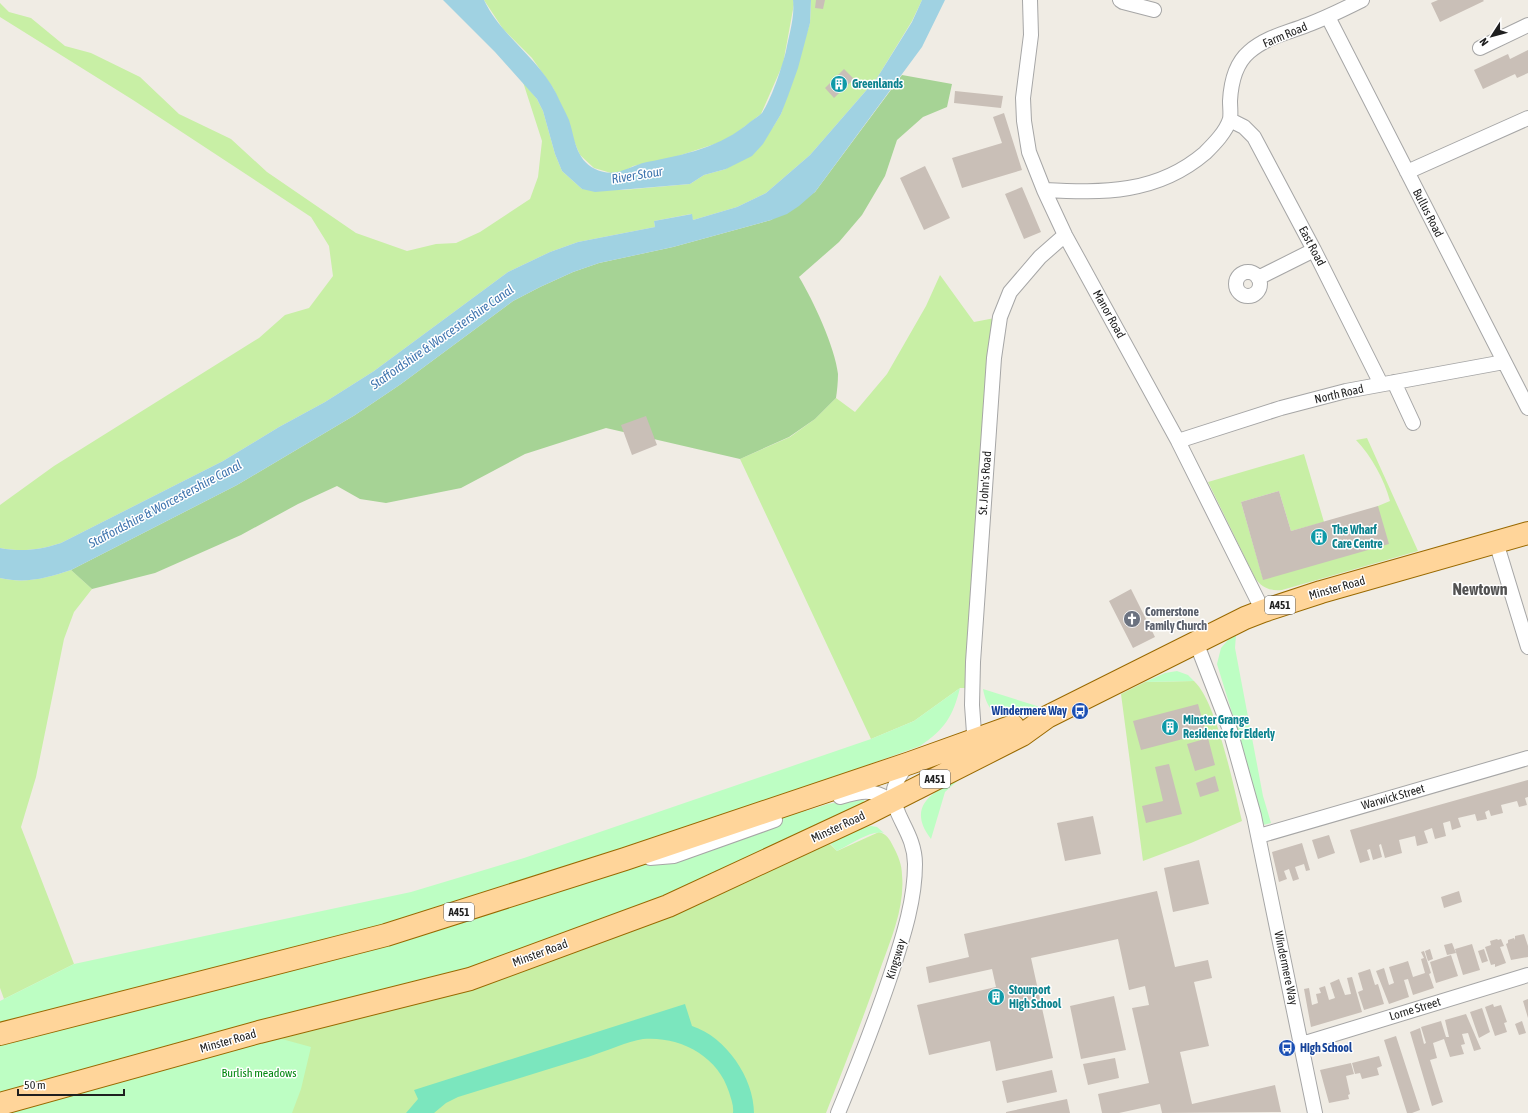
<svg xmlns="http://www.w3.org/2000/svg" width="1528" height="1113" font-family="'Asap Condensed',sans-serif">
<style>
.grass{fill:#c8efa5}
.forest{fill:#a6d395}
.park{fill:#bdfec3}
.pitch{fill:#7be6be}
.water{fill:#a0d2e2}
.building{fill:#c9bfb7}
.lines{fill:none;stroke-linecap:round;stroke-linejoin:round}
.street-casing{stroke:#a6a6a6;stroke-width:16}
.primary-casing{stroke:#996900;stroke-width:24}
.street{stroke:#fff;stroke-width:14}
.primary{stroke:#ffd59a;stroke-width:22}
.labels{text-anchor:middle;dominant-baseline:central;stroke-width:3;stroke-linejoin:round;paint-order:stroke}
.shield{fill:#fff;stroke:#626262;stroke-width:1}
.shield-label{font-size:11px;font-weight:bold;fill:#1f1f1f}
.street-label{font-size:12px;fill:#1f1f1f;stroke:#fff}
.culture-label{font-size:12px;font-weight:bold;fill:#0d838f;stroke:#fff;text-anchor:start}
.worship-label{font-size:12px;font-weight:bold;fill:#5b616d;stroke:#fff;text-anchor:start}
.transit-label{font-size:12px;font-weight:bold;fill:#164399;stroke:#fff;text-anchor:end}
.park-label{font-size:12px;fill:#02870f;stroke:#fff}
.water-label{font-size:13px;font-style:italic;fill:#4076af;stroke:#fff}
.district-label{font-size:16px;font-weight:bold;fill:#525252;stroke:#fff}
</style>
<rect width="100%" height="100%" fill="#f0ece4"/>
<path class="grass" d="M484,0H793L794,4L783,64L761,114L727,140L672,158L633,166L623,172L611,173L594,168L580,155L571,134L569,122L553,88L532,58L503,29Z
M811,0H922L912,21L877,78L810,155L766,193L737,207L693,220L691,214L654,221L655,227L578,242L550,252L508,272L374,371L325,402L279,427L223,461L61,543C40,550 22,552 0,548V505L54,466L259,338L285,315L309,308L333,276L329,246L311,217L133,100L0,17V3L9,12L31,18L65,46L91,53L140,77L179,114L231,139L267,172L356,233L407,251L436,244L456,243L480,232L530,199L538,177L542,141L523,82L537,99L543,111L555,154L562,171L582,189L623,190L690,184L704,175L726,169L773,127L781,114L810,23Z
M940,275L974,322L1000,317L972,688H960L914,721L871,739L740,459L790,437L815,419L836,398L855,412L887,374L926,306Z
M1367,438L1418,551L1282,590C1270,591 1262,588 1255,578L1208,482L1304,454L1324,522L1291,531L1279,491L1241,502L1263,579L1378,506L1390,501C1384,479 1372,457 1356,440Z
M71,570L92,589L74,612L64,639L36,777L21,827L74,964L4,999L0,988V578C24,584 48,578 71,570Z
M1194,681C1217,702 1234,789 1242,821L1191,843L1143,861L1121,694L1145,682Z
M879,832C887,834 890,840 893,846C898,855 902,865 902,875C905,905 892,937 882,964C865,1014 845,1064 826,1113H9L821,835L837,851Z"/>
<path class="forest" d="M902,75L952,84L947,107L923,117L897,140L885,176L862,215L839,242L799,277C813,300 835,347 838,374C838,382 837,391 836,398L815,419L789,437L740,459L606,428L525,454L461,488L386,503L360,499L337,486L298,504L241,535L155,573L92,589L71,570L237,485L355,415L401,384L513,301L540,287L573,272L599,263L673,247L771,220L815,192Z"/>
<path class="park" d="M1236,635L1235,648L1263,796L1271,823L1263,825L1241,742L1217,664L1221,648L1228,640Z
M1177,671L1188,675L1194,681L1145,682L1165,673Z
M960,688C953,716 945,729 920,746L799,790L804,809L806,811L828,804L858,799H863L865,802L864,805L668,906L260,1033L311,1047L301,1089L292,1113H0V1001L74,964L411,892L524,858L871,739L914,721Z
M983,689L1040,707C1012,719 990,726 983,689Z
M963,776L945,792L931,839C904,804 937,790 963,776Z
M871,826L877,827L884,833C870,830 850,845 837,851L830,843L861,828Z"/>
<path class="pitch" d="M685,1004L692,1026C726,1037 754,1078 754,1113H733C734,1106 731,1099 729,1092C718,1056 680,1036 643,1039C628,1041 604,1052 588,1057C545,1070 501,1084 458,1097L446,1103L434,1113H406L418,1099L414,1090Z"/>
<path class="water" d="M443,0H484C501,36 538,58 556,93C560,102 565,111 569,120C575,138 575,159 595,169C616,179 628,166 647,162C684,155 721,147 750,122C754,119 759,116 762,113C771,100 782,67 786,51C789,35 795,17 793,0H811L810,23L798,68L788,96L781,114L763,144L752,156L726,169L704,175L690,184L595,192L582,189L562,171L555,154L543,111L537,99L495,52Z
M922,0H945L922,47L815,192L799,206L787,214L771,220L673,247L599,263L573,272L540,287L513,301L401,384L355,415L237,485L71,570C48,578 25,584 0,578V548C22,552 40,550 61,543L223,461L279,427L325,402L374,371L508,272L550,252L578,242L655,227L654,221L692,214L693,220L737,207L766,193L810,155L877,78L912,22Z"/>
<path class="building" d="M816,0H825L823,9L815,8Z
M1438,0H1483L1484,1L1440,22L1431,3Z
M1528,50V73L1517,78L1515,74L1483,89L1474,70L1508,54L1510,59Z
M844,69L854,79L834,98L825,88Z
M955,91L1003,96L1001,108L954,103Z
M1004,113L1022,170L962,188L952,158L1002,143L993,117Z
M925,166L950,218L924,230L900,178Z
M1022,187L1041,232L1024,239L1005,194Z
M646,416L657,445L632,455L621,425Z
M1279,491L1291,531L1378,506L1389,544L1263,580L1241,502Z
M1131,589L1155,637L1133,648L1109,601Z
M1198,704L1206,733L1141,750L1133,721Z
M1208,738L1215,765L1195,771L1187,744Z
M1169,764L1182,814L1146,823L1142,806L1163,801L1155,767Z
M1215,776L1219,791L1200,797L1196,783Z
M1528,780V797L1525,798L1527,805L1519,807L1517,801L1501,805L1503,813L1491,816L1489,810L1485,812L1487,819L1477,821L1475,814L1458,818L1461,827L1452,830L1450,821L1443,823L1446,836L1435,839L1432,828L1424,831L1428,843L1417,846L1415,836L1399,840L1402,853L1385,858L1381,844L1379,845L1382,857L1373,860L1370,849L1367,850L1370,860L1360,863L1350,830Z
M1093,816L1101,854L1065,861L1057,823Z
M1329,835L1335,853L1318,859L1312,840Z
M1302,843L1310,870L1306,871L1304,864L1295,867L1299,879L1293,881L1289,869L1284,871L1287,879L1279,882L1272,852Z
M1199,860L1209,904L1173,912L1164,868Z
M1157,891L1175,967L1208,960L1212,978L1194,982L1209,1046L1180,1052L1192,1104L1275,1085L1281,1112L1162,1113L1160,1104L1119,1113H1102L1098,1094L1149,1083L1132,1008L1149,1005L1145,986L1129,990L1118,939L1031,958L1053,1058L996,1071L990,1041L929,1055L917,1005L996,987L992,969L929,983L926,967L969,957L964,934Z
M1459,891L1462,902L1444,908L1441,897Z
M1524,934L1528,946V957L1511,960L1506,944L1508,943V940L1514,938L1515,940V936Z
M1497,939L1498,940L1501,939L1504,946L1500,947L1506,963L1495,967V964L1491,965L1485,947L1491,945L1490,941Z
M1452,943L1456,953L1447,955L1444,945Z
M1472,944L1480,970L1463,975L1455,949Z
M1430,949L1433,959L1428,961L1425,951Z
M1484,949L1488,961L1482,963L1478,951Z
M1424,951L1431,973L1429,974L1434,988L1413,995L1408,979L1404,980L1409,997L1389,1004L1376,971L1384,968L1389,985L1394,983L1389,967L1402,963L1408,961L1413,977L1425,973L1421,959L1424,958L1421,952Z
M1451,955L1458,976L1436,983L1430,962Z
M1370,969L1375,985L1378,984L1384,1004L1364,1010L1358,992L1363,990L1358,973Z
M1352,977L1362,1012L1311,1027L1304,989L1309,988L1312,1005L1318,1003L1316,994L1321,993L1319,988L1325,986L1329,1000L1335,998L1330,983L1339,979L1345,995L1351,994L1347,978Z
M1114,996L1126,1050L1081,1059L1070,1006Z
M1528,999V1018L1523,1001Z
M1493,1004L1494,1007L1501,1005L1507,1022L1504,1023L1507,1032L1495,1036L1485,1007Z
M1482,1008L1490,1032L1479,1038L1470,1012Z
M1466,1014L1481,1049L1474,1051L1468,1033L1462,1034L1465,1044L1461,1045L1464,1054L1450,1057L1444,1039L1433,1043L1437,1058L1430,1060L1443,1102L1432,1106L1410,1032L1420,1028L1424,1044L1426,1043L1421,1027L1441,1021L1446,1037H1449L1445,1020Z
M1522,1021L1526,1033L1519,1035L1515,1024Z
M1396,1036L1420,1110L1412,1113H1407L1384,1040Z
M1379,1056L1382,1066L1377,1068L1379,1075L1362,1079L1360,1073L1355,1074L1352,1063Z
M1115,1058L1119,1078L1088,1085L1083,1064Z
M1351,1063L1354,1074L1346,1076L1350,1094L1348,1095L1349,1099L1329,1103L1320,1070Z
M1052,1070L1057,1092L1007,1103L1002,1081Z
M1067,1099L1070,1113H1006V1112Z"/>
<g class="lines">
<g class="street-casing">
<path id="street" d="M1030,0L1031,35L1023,98L1024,121L1029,152L1044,190L1065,235L1178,441L1263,611
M1120,0L1123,2L1154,10
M1328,17L1528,408
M1480,48L1528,25
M1230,120L1244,127L1254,137L1314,250L1381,384
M1407,172L1528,118
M1044,190C1103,193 1157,194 1205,153C1214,144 1226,132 1230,119C1231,114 1230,107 1230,101C1231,82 1235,64 1249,52C1266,37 1287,33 1307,25C1326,18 1344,9 1362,0
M1236 284a12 12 0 1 1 24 0a12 12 0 1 1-24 0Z
M1258,278L1314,250
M1394,382L1413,423
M1178,441L1281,408L1346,391L1504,362
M1496,542L1528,647
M1196,642L1230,730L1254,816L1315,1113
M975,747L972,705L973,662L994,358L1000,317L1010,292L1040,257L1065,235
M840,797C861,791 872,788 892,801
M1259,836L1528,758
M650,858L674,856L775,820
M1302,1044L1528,975
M838,1113C858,1065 877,1017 893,968C904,934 915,899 915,864C915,821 871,803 909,764"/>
</g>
<g class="primary-casing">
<path id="primary" d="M0,1034L386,935L625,859L910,763L1013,726
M0,1104L259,1032L470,979L668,906L868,813L1022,735L1047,717L1245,618L1263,611L1321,592L1528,533"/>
</g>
<use href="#street" class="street"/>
<use href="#primary" class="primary"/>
</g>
<defs>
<g id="building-disc" transform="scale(0.9)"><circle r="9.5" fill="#0f9aa8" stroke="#fff"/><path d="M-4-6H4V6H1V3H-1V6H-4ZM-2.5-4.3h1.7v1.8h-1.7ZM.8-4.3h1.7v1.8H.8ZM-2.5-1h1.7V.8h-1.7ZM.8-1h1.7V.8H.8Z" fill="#fff"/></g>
<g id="church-disc" transform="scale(0.9)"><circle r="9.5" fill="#6b7280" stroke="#fff"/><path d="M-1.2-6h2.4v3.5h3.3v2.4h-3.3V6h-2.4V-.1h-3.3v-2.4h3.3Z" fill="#fff"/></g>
<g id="bus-disc" transform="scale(0.9)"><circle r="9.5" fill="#1a4fb4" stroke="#fff"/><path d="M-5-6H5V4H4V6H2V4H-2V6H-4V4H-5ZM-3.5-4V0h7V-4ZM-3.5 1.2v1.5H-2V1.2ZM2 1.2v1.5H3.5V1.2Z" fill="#fff"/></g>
</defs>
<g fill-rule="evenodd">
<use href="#building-disc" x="839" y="84"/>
<use href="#building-disc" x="1319" y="537"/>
<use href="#church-disc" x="1132" y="619"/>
<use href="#bus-disc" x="1080" y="711"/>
<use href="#building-disc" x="1170" y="727"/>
<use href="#building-disc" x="996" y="997"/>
<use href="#bus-disc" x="1287" y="1048"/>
</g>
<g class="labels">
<g class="shield">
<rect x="1265" y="596" width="30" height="18" rx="3"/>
<rect x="920" y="770" width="30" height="18" rx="3"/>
<rect x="444" y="903" width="30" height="18" rx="3"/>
</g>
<g class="shield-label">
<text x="1280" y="605">A451</text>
<text x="935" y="779">A451</text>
<text x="459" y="912">A451</text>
</g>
<g class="street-label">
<text transform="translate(1285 35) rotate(-23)">Farm Road</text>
<text transform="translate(1428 213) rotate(63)">Bullus Road</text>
<text transform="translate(1312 246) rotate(62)">East Road</text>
<text transform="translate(1109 314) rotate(61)">Manor Road</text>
<text transform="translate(1339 394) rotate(-13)">North Road</text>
<text transform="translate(985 483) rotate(-86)">St. John's Road</text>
<text transform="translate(1337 588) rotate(-16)">Minster Road</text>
<text transform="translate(1393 797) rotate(-16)">Warwick Street</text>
<text transform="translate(838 827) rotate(-25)">Minster Road</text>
<text transform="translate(540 953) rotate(-20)">Minster Road</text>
<text transform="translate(896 959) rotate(-73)">Kingsway</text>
<text transform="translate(1286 968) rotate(78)">Windermere Way</text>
<text transform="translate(1415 1009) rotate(-17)">Lorne Street</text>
<text transform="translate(228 1041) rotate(-16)">Minster Road</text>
</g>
<g class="culture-label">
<text x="852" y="84">Greenlands</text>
<text x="1332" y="530">The Wharf<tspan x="1332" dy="14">Care Centre</tspan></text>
<text x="1183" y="720">Minster Grange<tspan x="1183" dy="14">Residence for Elderly</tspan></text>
<text x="1009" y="990">Stourport<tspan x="1009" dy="14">High School</tspan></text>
</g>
<g class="worship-label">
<text x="1145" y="612">Cornerstone<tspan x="1145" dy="14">Family Church</tspan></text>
</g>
<g class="transit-label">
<text x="1067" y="711">Windermere Way</text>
<text x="1300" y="1048" text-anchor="start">High School</text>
</g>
<g class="park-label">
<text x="259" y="1073">Burlish meadows</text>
</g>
<g class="water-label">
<text transform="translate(637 175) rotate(-9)">River Stour</text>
<text transform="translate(442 337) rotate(-35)">Staffordshire &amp; Worcestershire Canal</text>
<text transform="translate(165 504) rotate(-28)">Staffordshire &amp; Worcestershire Canal</text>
</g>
<g class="district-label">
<text x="1480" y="589">Newtown</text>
</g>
</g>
<g transform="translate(1492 36) rotate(234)" stroke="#ffffff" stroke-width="3" paint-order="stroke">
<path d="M0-3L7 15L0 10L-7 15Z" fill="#1f1f1f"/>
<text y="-6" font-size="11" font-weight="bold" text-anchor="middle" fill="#1f1f1f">N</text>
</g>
<path d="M18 1089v6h106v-6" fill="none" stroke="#1f1f1f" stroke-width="2"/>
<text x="24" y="1089" font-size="12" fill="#1f1f1f" stroke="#ffffff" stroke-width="3" paint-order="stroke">50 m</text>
</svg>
